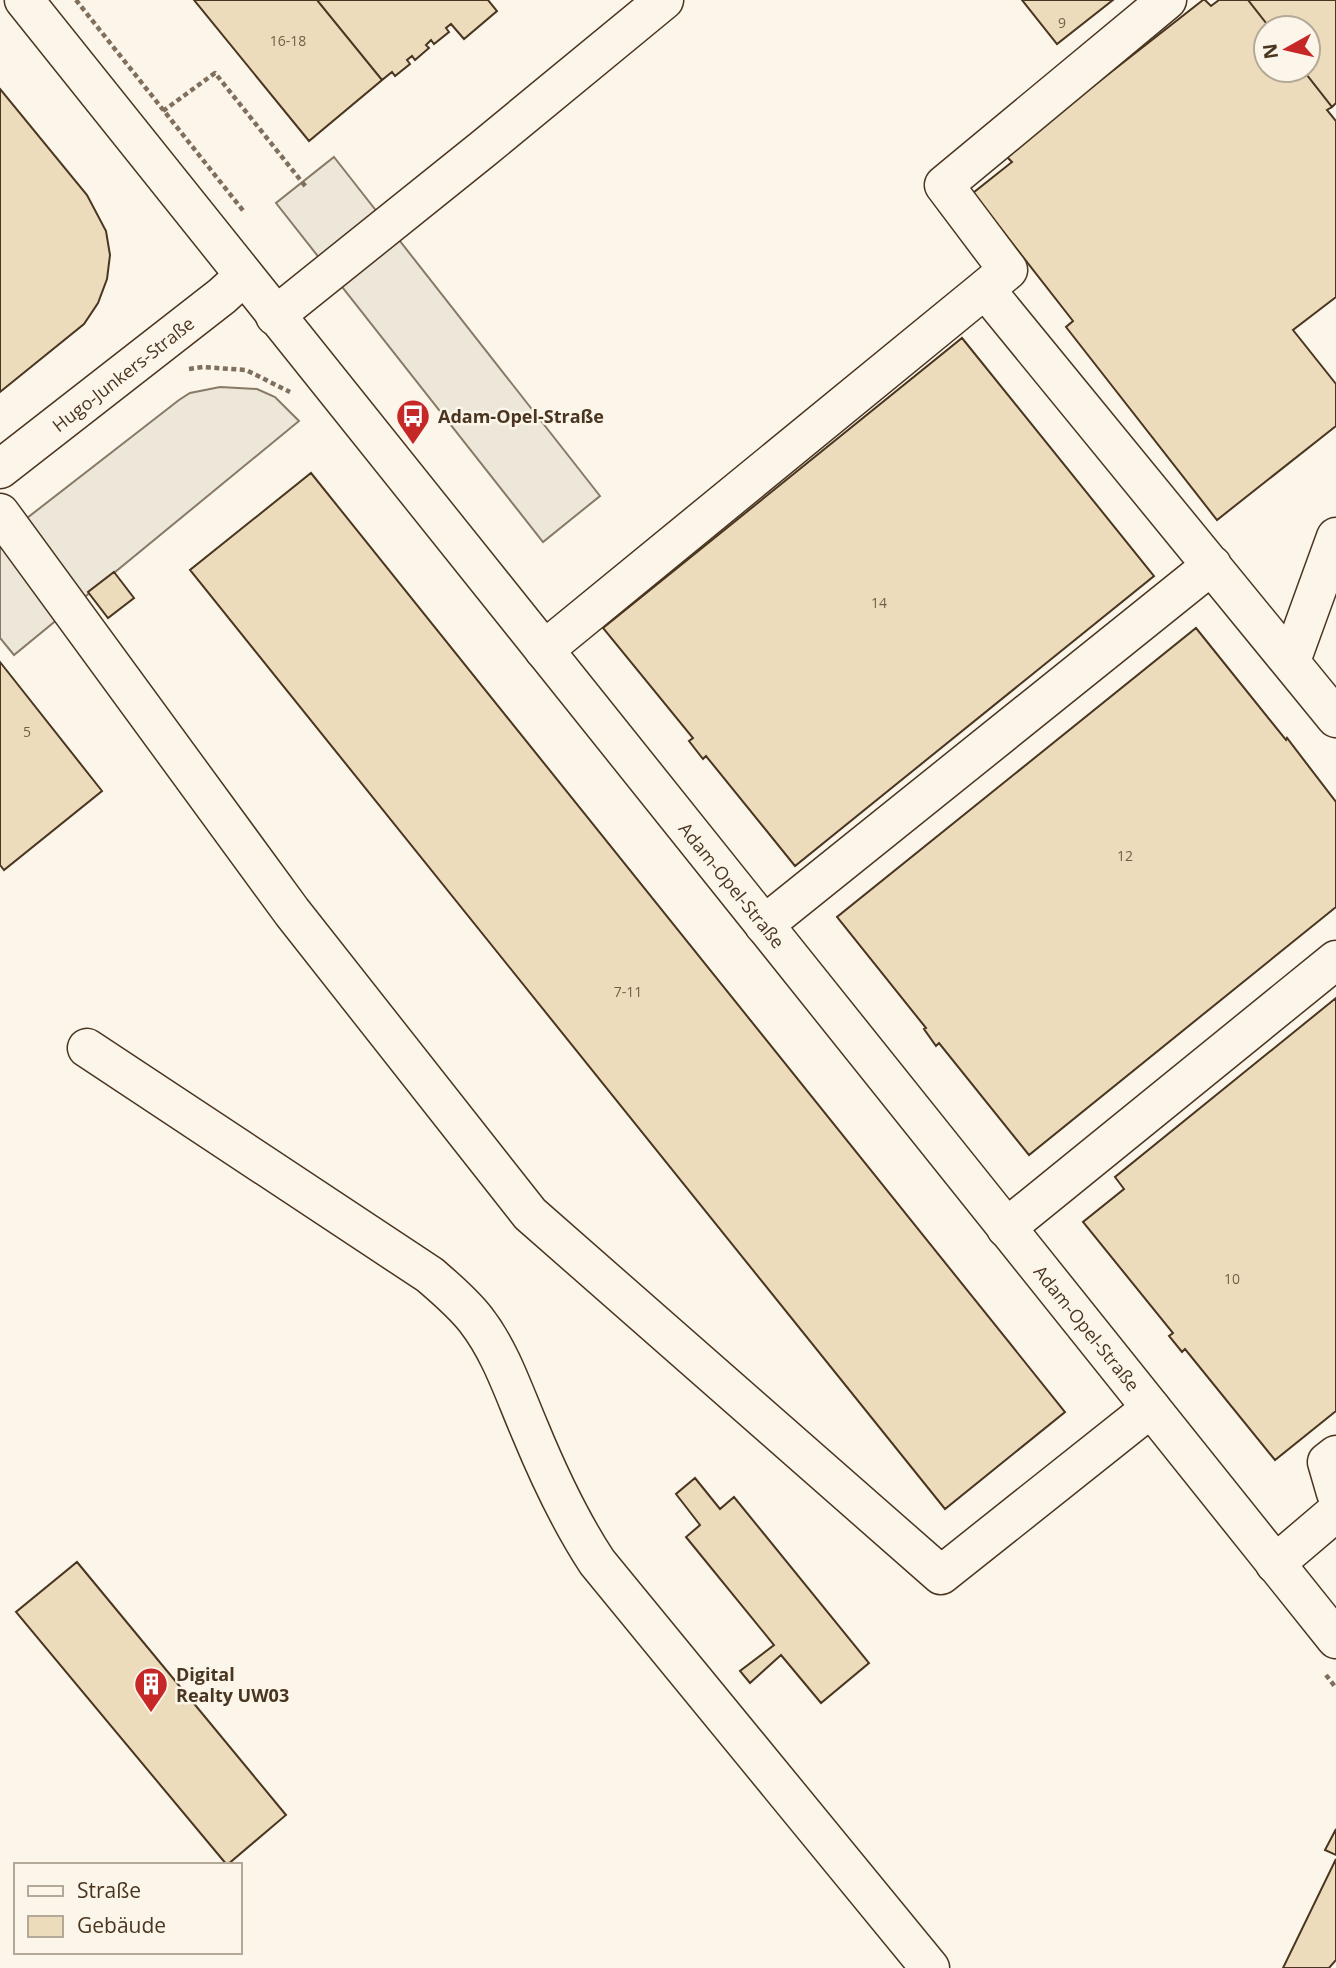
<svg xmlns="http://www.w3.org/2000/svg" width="1336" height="1968" font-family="'Open Sans',sans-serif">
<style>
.parking{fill:#ede7d9;stroke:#887966;stroke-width:2}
.building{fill:#ecdcbc;stroke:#4a3520;stroke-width:2}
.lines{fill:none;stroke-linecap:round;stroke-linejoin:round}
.minor-casing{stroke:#4a3520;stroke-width:41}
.major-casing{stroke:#4a3520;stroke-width:41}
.path{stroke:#7f6f5c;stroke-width:4.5;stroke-dasharray:5 3.5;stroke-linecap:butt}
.minor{stroke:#fbf6e9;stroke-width:38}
.major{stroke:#fbf6e9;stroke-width:38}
.labels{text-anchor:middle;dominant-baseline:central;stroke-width:5;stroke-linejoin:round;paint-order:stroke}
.number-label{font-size:14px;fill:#725f47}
.street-label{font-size:18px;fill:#4a3520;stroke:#fbf6e9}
.poi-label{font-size:18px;font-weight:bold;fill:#4a3520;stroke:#fbf6e9;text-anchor:start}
</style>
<rect width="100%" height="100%" fill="#fbf6e9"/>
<path class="parking" d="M334,157L600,496L543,542L276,203Z
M220,387L257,389L275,397L299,421L14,655L0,638V539L179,400L190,393Z"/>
<path class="building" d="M194,0H317L382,80L309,141Z
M317,0H488L497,11L464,39L451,24L446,28L449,32L434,44L431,40L426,45L429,48L415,60L412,56L407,60L410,64L395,76L392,72L382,80Z
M1022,0H1113L1057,44Z
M1203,0H1205L1211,6L1219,0H1248L1270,28H1266V70H1303L1332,107L1327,110L1336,121V297L1293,330L1336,384V426L1217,520L1066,327L1073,321L973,193L1012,162L1005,155Z
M1248,0H1336V103L1332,107L1303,70H1308V28H1270Z
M0,89L87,195L106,231L110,255L107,279L98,303L84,324L0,392Z
M962,338L1154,576L795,866L706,756L703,759L689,741L693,738L603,628Z
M311,473L1065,1412L945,1509L190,570Z
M114,572L134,598L108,618L88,592Z
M1196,628L1286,740L1287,738L1336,802V907L1029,1155L939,1043L936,1046L924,1029L926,1028L837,917Z
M0,662L102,791L4,870L0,865Z
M1336,998V1411L1275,1460L1185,1349L1182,1352L1169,1336L1173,1333L1083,1222L1124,1189L1115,1177Z
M695,1478L720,1509L734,1497L869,1663L821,1703L781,1655L750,1683L740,1671L774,1645L686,1537L700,1525L676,1494Z
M77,1562L286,1815L227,1865L16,1612Z
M1336,1829V1855L1325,1850Z
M1336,1859V1960L1329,1968H1283Z"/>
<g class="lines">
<g class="minor-casing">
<path id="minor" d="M1167,0L944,185L1008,270L985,289L1336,718
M275,316L483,149L664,0
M0,469L222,296L244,276
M0,513L292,912L530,1214L941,1575L1151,1408
M544,650L985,289
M1291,661L1336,537
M764,925L1212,565
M87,1048L430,1275C446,1289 463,1303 476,1320C501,1352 514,1393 530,1430C549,1476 570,1521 597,1562L930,1968
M1006,1228L1336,960
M1336,1455L1327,1462L1336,1493
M1275,1564L1336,1512"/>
</g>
<g class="major-casing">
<path id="major" d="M24,0L1336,1639"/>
</g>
<path class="path" d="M76,0L245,213
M163,111L215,73L306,187
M189,369L203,367L246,370L290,392
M1326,1675L1336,1688"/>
<use href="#minor" class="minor"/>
<use href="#major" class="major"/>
</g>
<defs>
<g id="bus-pin" transform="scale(1.75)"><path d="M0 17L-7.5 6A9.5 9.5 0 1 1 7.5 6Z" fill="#c62828" stroke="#fbf6e9"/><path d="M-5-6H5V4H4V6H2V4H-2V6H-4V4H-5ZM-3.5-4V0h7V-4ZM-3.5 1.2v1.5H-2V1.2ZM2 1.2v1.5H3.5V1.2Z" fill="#fff"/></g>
<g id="building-pin" transform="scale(1.75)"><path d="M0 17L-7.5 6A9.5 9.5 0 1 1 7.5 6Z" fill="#c62828" stroke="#fbf6e9"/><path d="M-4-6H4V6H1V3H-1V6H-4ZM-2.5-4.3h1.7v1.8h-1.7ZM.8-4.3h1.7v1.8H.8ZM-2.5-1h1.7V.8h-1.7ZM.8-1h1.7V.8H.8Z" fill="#fff"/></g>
</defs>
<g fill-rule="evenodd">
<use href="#bus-pin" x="413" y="416"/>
<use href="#building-pin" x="151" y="1684"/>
</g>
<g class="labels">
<g class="number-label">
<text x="1062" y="22">9</text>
<text x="288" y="40">16-18</text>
<text x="879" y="602">14</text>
<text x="27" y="731">5</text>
<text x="1125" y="855">12</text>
<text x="628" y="991">7-11</text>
<text x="1232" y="1278">10</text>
</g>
<g class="street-label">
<text transform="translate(123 374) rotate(-38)">Hugo-Junkers-Straße</text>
<text transform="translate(732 885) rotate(51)">Adam-Opel-Straße</text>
<text transform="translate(1087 1328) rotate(51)">Adam-Opel-Straße</text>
</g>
<g class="poi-label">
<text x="438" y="416">Adam-Opel-Straße</text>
<text x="176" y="1674">Digital<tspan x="176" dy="21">Realty UW03</tspan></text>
</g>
</g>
<rect x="14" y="1863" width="228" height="91" fill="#fbf6e9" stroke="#b4a999" stroke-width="2"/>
<rect x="28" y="1886" width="35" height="10" fill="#fbf6e9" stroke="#b4a999" stroke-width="2"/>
<text x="77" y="1898" font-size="21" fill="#4a3520">Straße</text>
<rect x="28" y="1916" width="35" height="21" fill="#ecdcbc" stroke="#b4a999" stroke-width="2"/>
<text x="77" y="1933" font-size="21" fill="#4a3520">Gebäude</text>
<g transform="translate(1287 49) rotate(262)"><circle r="33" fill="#fbf6e9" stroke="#b4a999" stroke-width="2"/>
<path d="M0-5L12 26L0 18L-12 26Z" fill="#c62828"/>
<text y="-10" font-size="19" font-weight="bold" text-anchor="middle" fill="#4a3520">N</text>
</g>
</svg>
